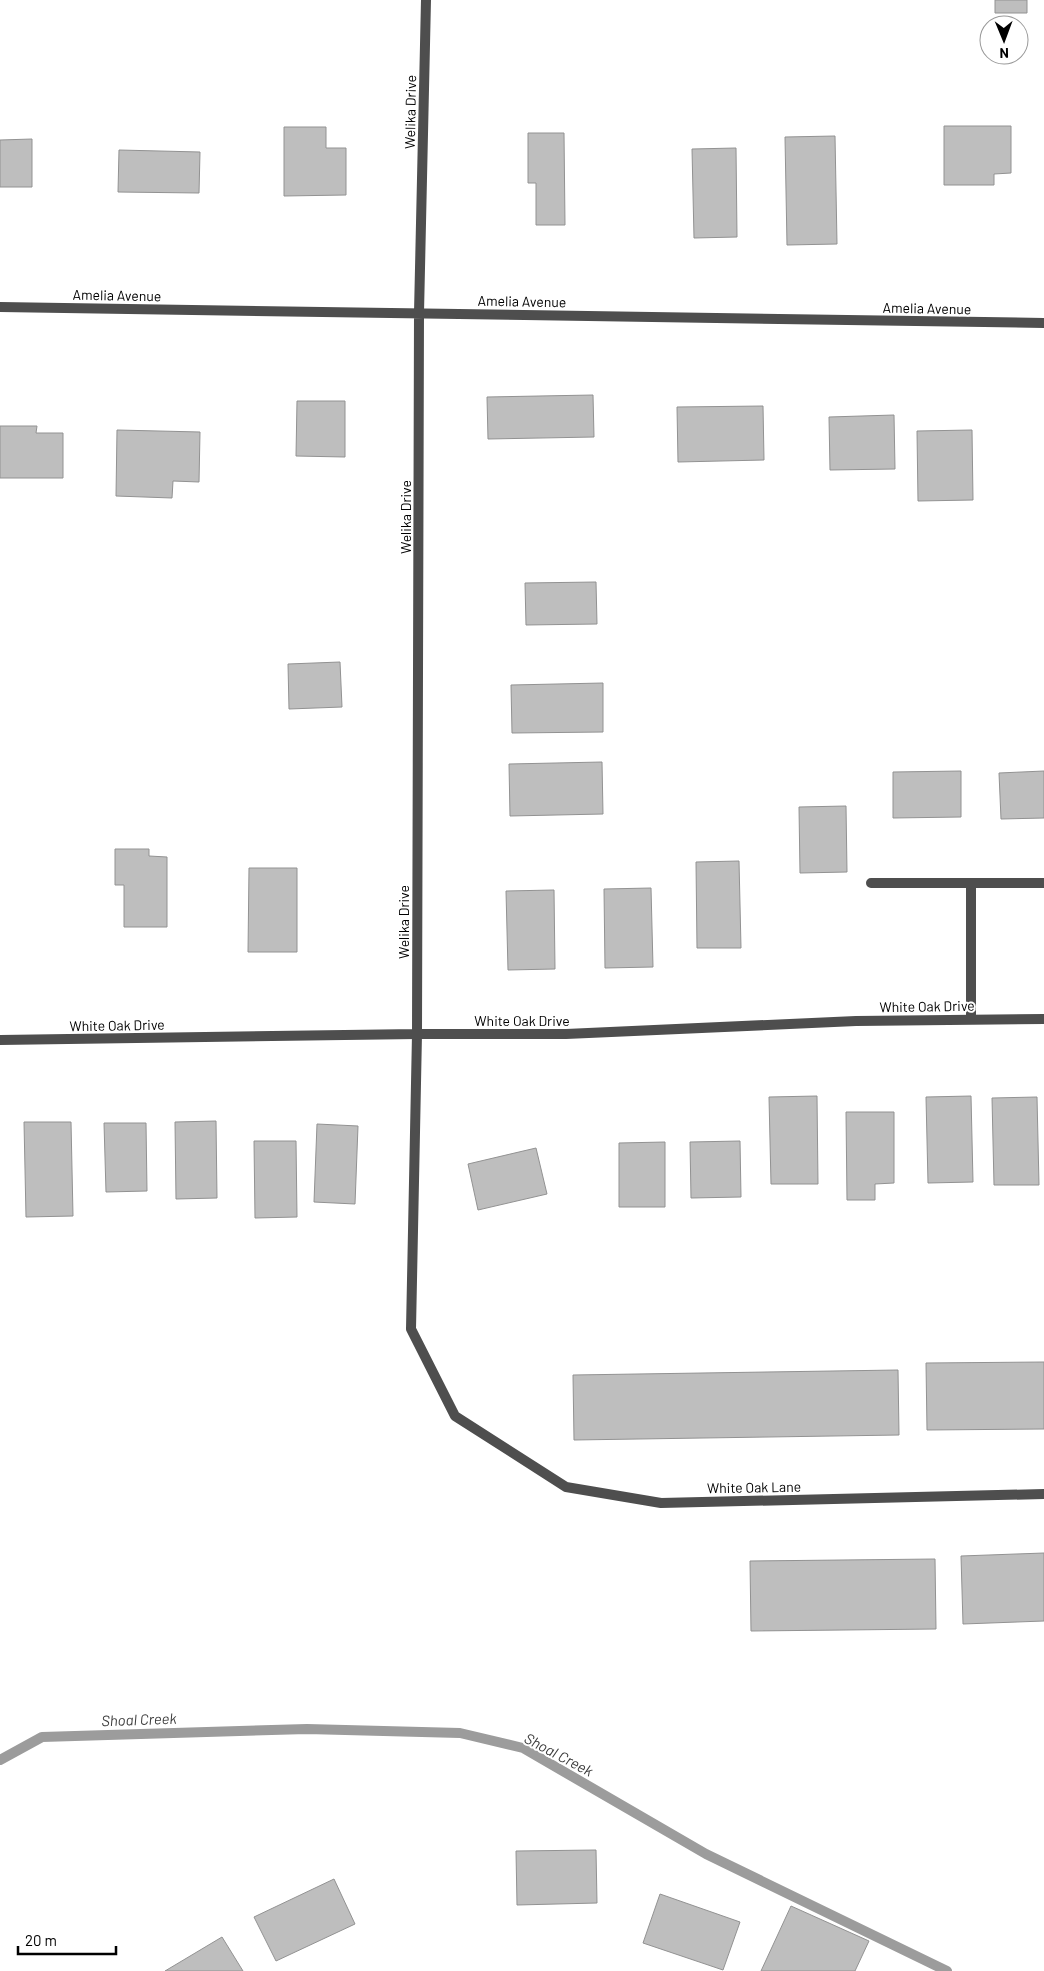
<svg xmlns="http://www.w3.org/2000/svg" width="1044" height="1971" font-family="Barlow,sans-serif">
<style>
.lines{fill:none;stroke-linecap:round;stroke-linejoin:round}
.stream{stroke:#9c9c9c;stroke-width:10}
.building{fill:#bebebe;stroke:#929292}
.lane{stroke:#4e4e4e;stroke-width:10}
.street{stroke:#4e4e4e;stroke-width:10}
.labels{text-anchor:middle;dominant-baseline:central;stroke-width:4;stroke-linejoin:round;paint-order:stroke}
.street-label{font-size:14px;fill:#000;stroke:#fff}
.water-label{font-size:15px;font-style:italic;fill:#3d3d3d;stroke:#fff}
</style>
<rect width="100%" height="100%" fill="#fff"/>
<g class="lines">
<path class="stream" d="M0,1760L42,1737L307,1729L460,1733L523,1748L706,1854L947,1971"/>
</g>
<path class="building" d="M995,0H1027V13H995Z
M944,126H1011V173L994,174V185H944Z
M284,127H326V148H346V195L284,196Z
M528,133H564L565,225H536V183H528Z
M835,136L837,244L787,245L785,137Z
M32,139V187H0V140Z
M736,148L737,237L694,238L692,149Z
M119,150L200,152L199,193L118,192Z
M593,395L594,437L488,439L487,397Z
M297,401H345V457L296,456Z
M763,406L764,460L678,462L677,407Z
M894,415L895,469L830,470L829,417Z
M0,426H37L36,433H63V478H0Z
M117,430L200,432L199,482L173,481L172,498L116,496Z
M972,430L973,500L918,501L917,431Z
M596,582L597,624L526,625L525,583Z
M340,662L342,707L289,709L288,664Z
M603,683V732L512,733L511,685Z
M602,762L603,814L510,816L509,764Z
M961,771V817L893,818V772Z
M1044,771V818L1001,819L999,773Z
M846,806L847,872L800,873L799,807Z
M115,849H149V856L167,857V927H124V885H115Z
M739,861L741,948H697L696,862Z
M249,868H297V952H248Z
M651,888L653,967L605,968L604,889Z
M554,890L555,969L508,970L506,891Z
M817,1096L818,1184H771L769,1097Z
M971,1096L973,1182L928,1183L926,1097Z
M1037,1097L1039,1185H994L992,1098Z
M846,1112H894V1183L875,1184V1200H847Z
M216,1121L217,1198L176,1199L175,1122Z
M24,1122H71L73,1216L26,1217Z
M104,1123H146L147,1191L106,1192Z
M317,1124L358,1126L355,1204L314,1202Z
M254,1141H296L297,1217L255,1218Z
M740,1141L741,1197L691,1198L690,1142Z
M665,1142V1207H619V1143Z
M536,1148L547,1194L478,1210L468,1164Z
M1044,1362V1429L927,1430L926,1363Z
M898,1370L899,1435L574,1440L573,1375Z
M1044,1553V1621L963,1624L961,1556Z
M935,1559L936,1629L751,1631L750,1561Z
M596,1850L597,1903L517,1905L516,1851Z
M334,1879L355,1924L276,1961L254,1917Z
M660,1894L740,1922L723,1970L643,1943Z
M791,1906L869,1941L855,1971H761Z
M222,1937L243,1971H165Z"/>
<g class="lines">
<path class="lane" d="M871,883H1044
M971,884V1019
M417,1034L411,1329L455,1416L566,1487L661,1503L1044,1494"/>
<path class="street" d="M0,307L1044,323
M417,1034L419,313L426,0
M0,1040L417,1034H566L856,1021L1044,1019"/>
</g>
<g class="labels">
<g class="street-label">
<text transform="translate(410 112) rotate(-89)">Welika Drive</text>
<text transform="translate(117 295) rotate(1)">Amelia Avenue</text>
<text transform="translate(522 301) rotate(1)">Amelia Avenue</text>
<text transform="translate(927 308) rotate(1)">Amelia Avenue</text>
<text transform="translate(405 517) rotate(-90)">Welika Drive</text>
<text transform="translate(403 922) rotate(-90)">Welika Drive</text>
<text transform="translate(927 1006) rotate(-1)">White Oak Drive</text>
<text x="522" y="1020">White Oak Drive</text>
<text transform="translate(117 1025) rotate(-1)">White Oak Drive</text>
<text transform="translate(754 1487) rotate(-1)">White Oak Lane</text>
</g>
<g class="water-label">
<text transform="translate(139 1719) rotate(-2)">Shoal Creek</text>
<text transform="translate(559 1754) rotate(28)">Shoal Creek</text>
</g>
</g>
<g transform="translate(1004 40) rotate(179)"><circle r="24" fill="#ffffff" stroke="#999999"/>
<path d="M0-4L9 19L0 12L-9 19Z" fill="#000000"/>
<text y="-8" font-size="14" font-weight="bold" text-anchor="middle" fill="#000000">N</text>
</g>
<path d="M18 1946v8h98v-8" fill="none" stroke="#000000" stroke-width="2.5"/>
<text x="25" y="1946" font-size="15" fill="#000000" stroke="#ffffff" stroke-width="4" paint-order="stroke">20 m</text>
</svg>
